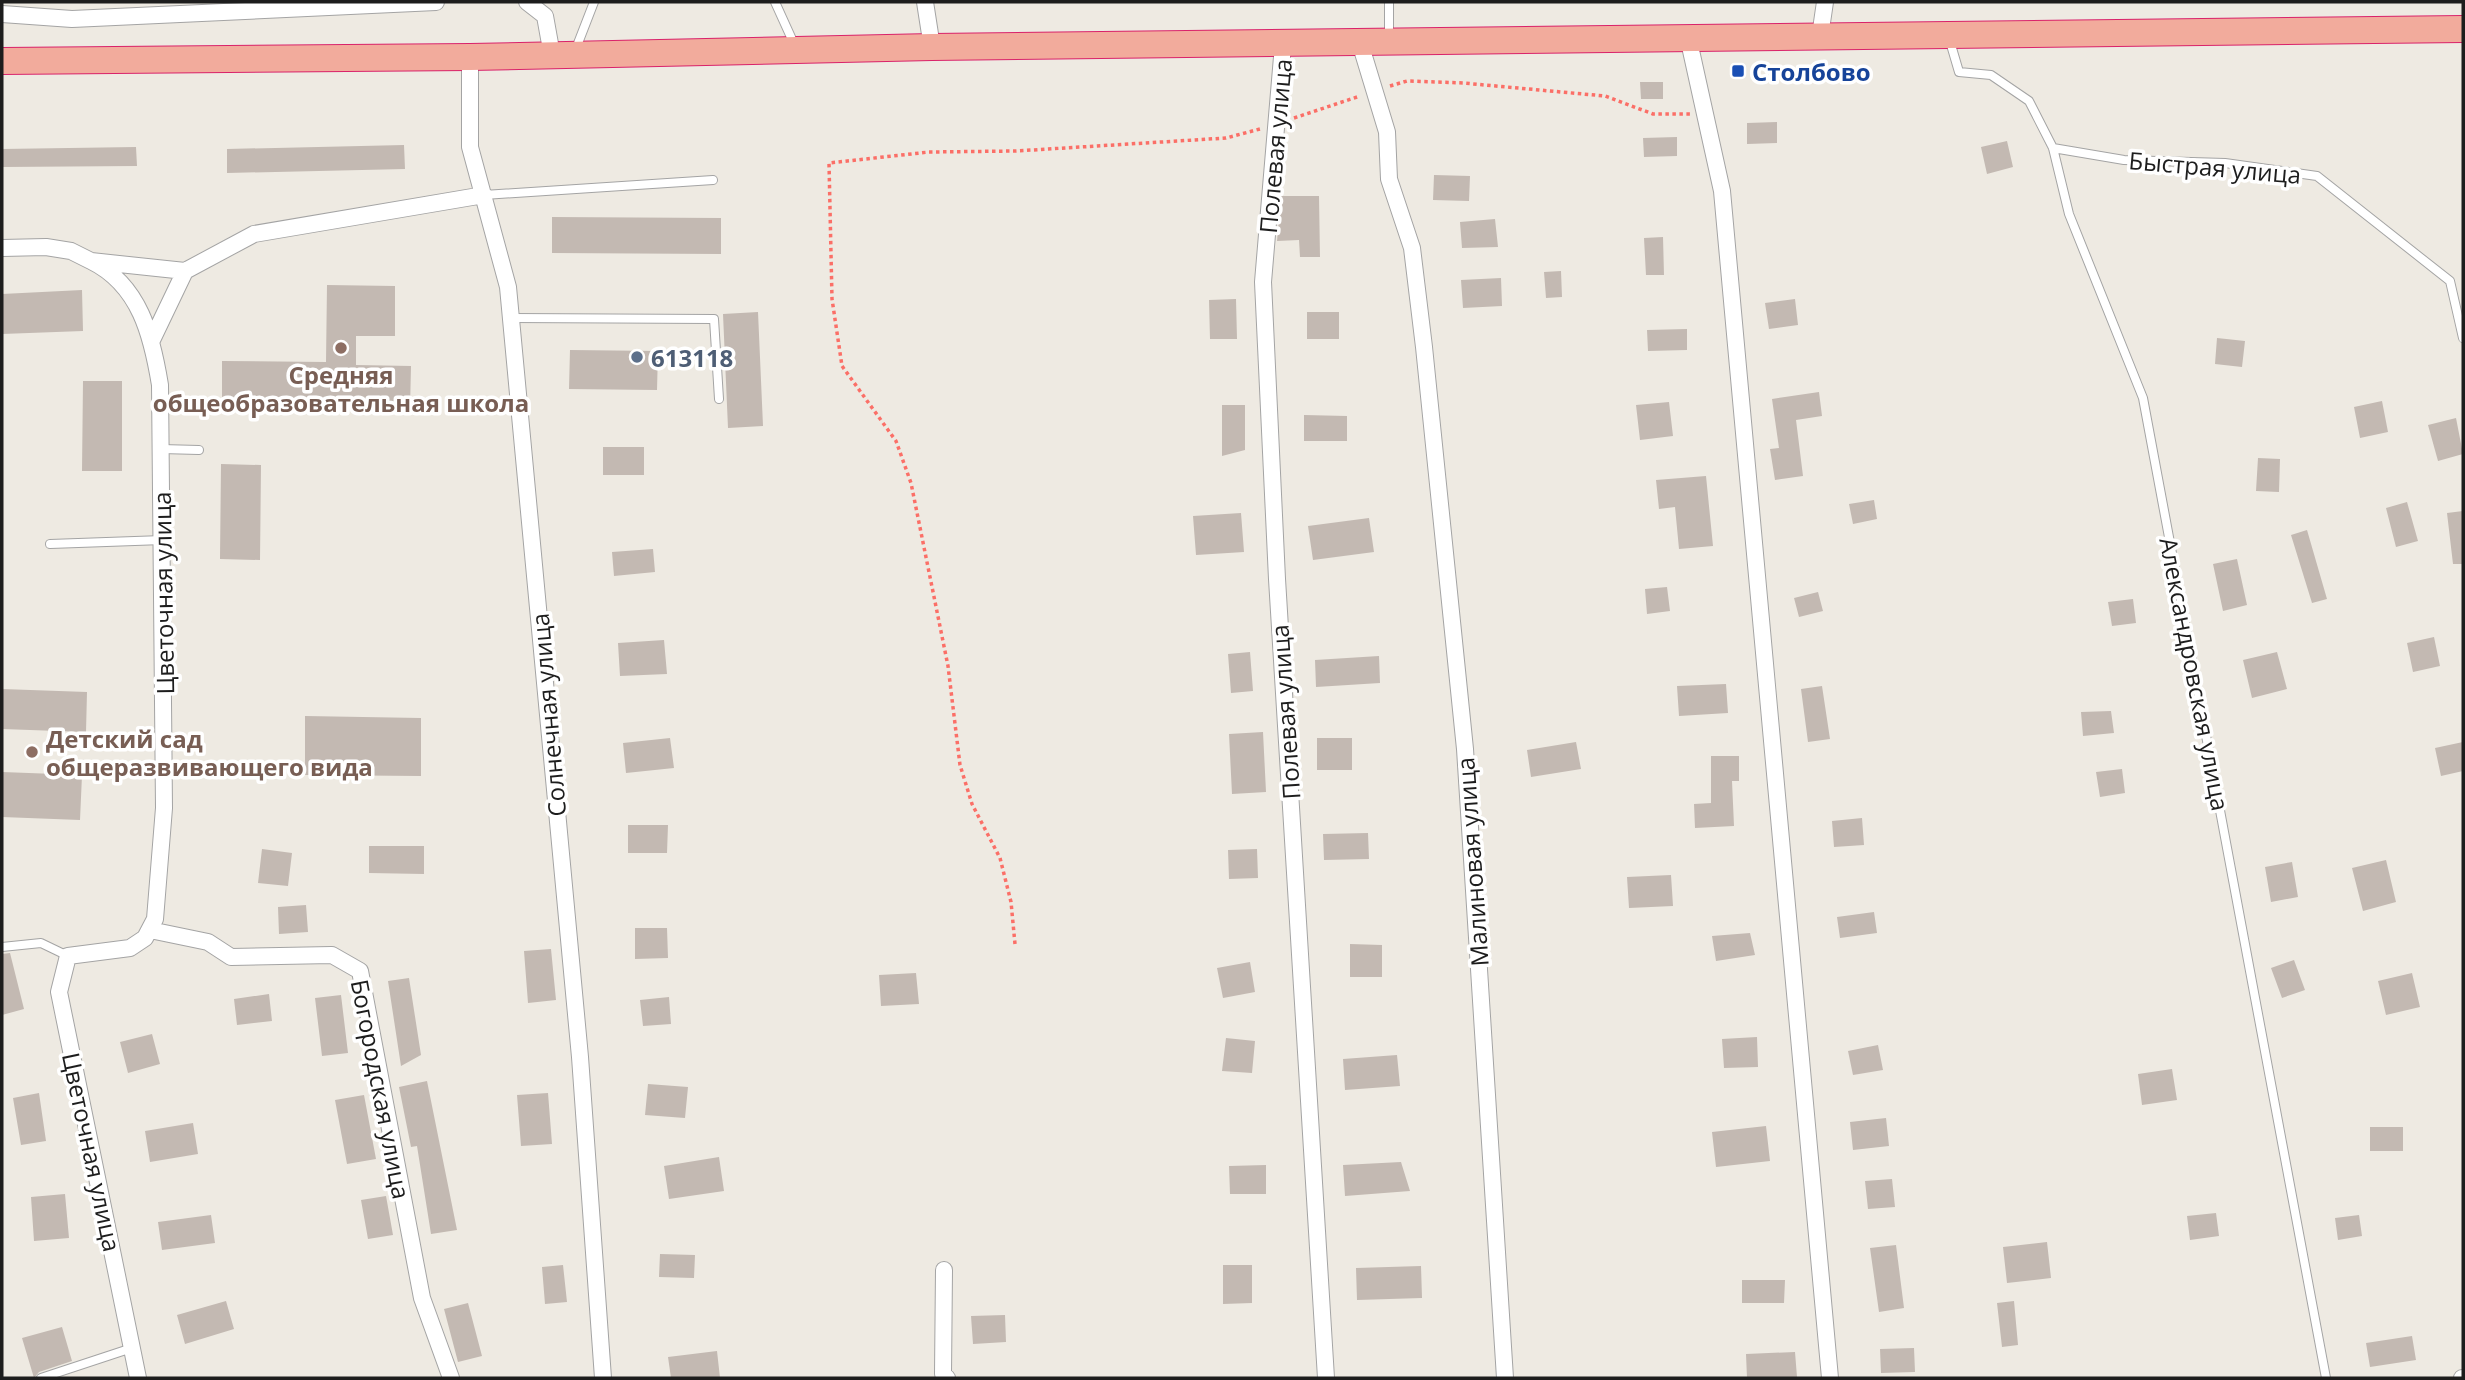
<svg xmlns="http://www.w3.org/2000/svg" width="2465" height="1380" font-family="'Open Sans',sans-serif">
<style>
.building{fill:#c3b9b2}
.lines{fill:none;stroke-linecap:round;stroke-linejoin:round}
.service-casing{stroke:#a4a4a4;stroke-width:10}
.minor-casing{stroke:#a4a4a4;stroke-width:18}
.trunk-casing{stroke:#d9226a;stroke-width:28}
.path{stroke:#fb6f67;stroke-width:3.5;stroke-dasharray:3.5 3.5;stroke-linecap:butt}
.service{stroke:#fff;stroke-width:8}
.minor{stroke:#fff;stroke-width:16}
.trunk{stroke:#f2ab9c;stroke-width:26}
.transit-dot{fill:#1a4fb4;stroke:#fff;stroke-width:2.5}
.education-dot{fill:#8d6e63;stroke:#fff;stroke-width:2.5}
.service-dot{fill:#5c6f8a;stroke:#fff;stroke-width:2.5}
.labels{text-anchor:middle;dominant-baseline:central;stroke-width:7;stroke-linejoin:round;paint-order:stroke}
.transit-label{font-size:24px;font-weight:bold;fill:#164399;stroke:#fff;text-anchor:start}
.street-label{font-size:24px;fill:#1d1d1d;stroke:#fff}
.service-label{font-size:24px;font-weight:bold;fill:#4e5e75;stroke:#fff;text-anchor:start}
.education-label{font-size:24px;font-weight:bold;fill:#785e54;stroke:#fff}
</style>
<rect width="100%" height="100%" fill="#eeeae2"/>
<path class="building" d="M1640,82H1663V99H1641Z
M1777,122V143L1747,144V123Z
M1677,137V156L1644,157L1643,138Z
M2007,141L2013,167L1987,174L1981,147Z
M404,145L405,169L227,173V149Z
M136,147L137,166L2,167V149Z
M1434,175L1470,176L1469,201L1433,200Z
M1281,196H1319L1320,257H1300L1299,240L1277,241Z
M552,217L721,218V254L552,253Z
M1495,219L1498,247L1462,248L1460,222Z
M1663,237L1664,275H1646L1644,238Z
M1561,271L1562,297L1546,298L1544,272Z
M1501,278L1502,306L1463,308L1461,280Z
M327,285L395,286V336H356V365L411,366L410,409L222,407V361L326,362Z
M82,290L83,331L2,334V294Z
M1236,299L1237,339H1210L1209,300Z
M1795,299L1798,325L1769,329L1765,303Z
M758,312L763,426L728,428L723,314Z
M1307,312H1339V339H1307Z
M1687,329V350L1648,351L1647,330Z
M2217,338L2245,341L2242,367L2215,364Z
M570,350L658,351L657,390L569,389Z
M83,381H122V471H82Z
M1819,392L1822,416L1796,420L1803,476L1775,480L1770,449L1779,448L1772,399Z
M2382,401L2388,432L2360,438L2354,407Z
M1669,402L1673,436L1640,440L1636,405Z
M1222,405H1245V450L1222,456Z
M1304,415L1347,416V441H1304Z
M2456,418L2463,454L2438,461L2428,425Z
M603,447H644V475H603Z
M2258,458L2280,459L2279,492L2256,491Z
M221,464L261,465L260,560L220,559Z
M1706,476L1713,546L1679,549L1675,507L1659,509L1656,480Z
M1874,500L1877,519L1853,524L1849,504Z
M2407,502L2418,541L2396,547L2386,508Z
M2463,511V564H2453L2447,513Z
M1241,513L1244,552L1196,555L1193,516Z
M1369,518L1374,552L1313,560L1308,526Z
M2307,530L2327,599L2312,603L2291,535Z
M653,549L655,572L614,576L612,552Z
M2237,559L2247,605L2223,611L2213,564Z
M1667,587L1670,611L1647,614L1645,589Z
M1818,592L1823,611L1799,617L1794,598Z
M2133,599L2136,623L2112,626L2108,602Z
M2434,637L2440,666L2413,672L2407,643Z
M664,640L667,674L620,676L618,643Z
M1250,652L1253,691L1231,693L1228,654Z
M2277,652L2287,689L2252,698L2243,660Z
M1379,656L1380,683L1316,687L1315,660Z
M1726,684L1728,713L1679,716L1677,686Z
M1822,686L1830,739L1808,742L1801,689Z
M2,689L87,692L86,732L2,729Z
M2111,711L2114,733L2083,736L2081,712Z
M305,716L421,718V776L305,775Z
M1263,732L1266,792L1232,794L1229,734Z
M670,738L674,768L626,773L623,743Z
M1317,738H1352V770H1317Z
M1576,742L1581,769L1531,777L1527,750Z
M2463,742V771L2441,776L2435,748Z
M1711,756H1739V781H1732L1734,826L1695,828L1694,804L1711,803Z
M2122,769L2125,793L2100,797L2096,772Z
M2,772L82,775L80,820L2,817Z
M1862,818L1864,845L1834,847L1832,821Z
M628,825H668L667,853H628Z
M1368,833L1369,859L1324,860L1323,834Z
M369,846H424V874L369,873Z
M262,849L292,853L288,886L258,883Z
M1257,849L1258,878L1229,879L1228,850Z
M2386,860L2396,902L2363,911L2352,868Z
M2292,862L2298,897L2271,902L2265,867Z
M1671,875L1673,906L1629,908L1627,877Z
M306,905L308,932L279,934L278,907Z
M1874,912L1877,933L1840,938L1837,917Z
M635,928H667L668,958L635,959Z
M1750,933L1755,955L1716,961L1712,936Z
M1350,944L1382,945V977H1350Z
M551,949L556,1000L528,1003L524,951Z
M2,954L10,953L24,1009L2,1015Z
M2294,960L2305,990L2282,998L2271,968Z
M1250,962L1255,992L1223,998L1217,968Z
M916,973L919,1004L881,1006L879,975Z
M2412,973L2420,1007L2386,1015L2378,981Z
M409,978L421,1055L401,1066L388,981Z
M269,994L272,1021L237,1025L234,999Z
M341,995L348,1053L322,1056L315,998Z
M669,997L671,1024L643,1026L640,1000Z
M152,1034L160,1064L128,1073L120,1042Z
M1757,1037L1758,1067L1724,1068L1722,1039Z
M1226,1038L1255,1041L1252,1073L1222,1071Z
M1878,1045L1883,1070L1853,1075L1848,1051Z
M1397,1055L1400,1086L1345,1090L1343,1059Z
M2172,1069L2177,1100L2142,1105L2138,1074Z
M427,1081L457,1230L431,1234L417,1146L411,1147L399,1087Z
M648,1084L688,1087L685,1118L645,1115Z
M39,1093L46,1141L21,1145L13,1098Z
M548,1093L552,1144L521,1146L517,1095Z
M364,1095L376,1159L347,1164L335,1100Z
M1886,1118L1889,1146L1853,1150L1850,1122Z
M193,1123L198,1154L150,1162L145,1131Z
M1766,1126L1770,1161L1716,1167L1712,1132Z
M2370,1127H2403V1151H2370Z
M719,1157L724,1191L669,1199L664,1166Z
M1401,1162L1410,1191L1345,1196L1343,1165Z
M1266,1165V1194H1230L1229,1166Z
M1892,1179L1895,1207L1868,1209L1865,1181Z
M65,1194L69,1238L34,1241L31,1197Z
M386,1196L393,1235L368,1239L361,1200Z
M2216,1213L2219,1236L2190,1240L2187,1216Z
M211,1215L215,1243L162,1250L158,1222Z
M2359,1215L2362,1236L2338,1240L2335,1218Z
M2047,1242L2051,1278L2007,1283L2003,1247Z
M1896,1245L1904,1308L1879,1312L1870,1248Z
M660,1254L695,1255L694,1278L659,1277Z
M563,1265L567,1302L545,1304L542,1267Z
M1223,1265H1252V1303L1223,1304Z
M1421,1266L1422,1298L1357,1300L1356,1268Z
M1742,1280H1785L1784,1303H1742Z
M226,1301L234,1329L185,1344L177,1315Z
M2014,1301L2018,1345L2002,1347L1997,1303Z
M468,1303L482,1356L458,1362L444,1309Z
M1005,1315L1006,1342L973,1344L971,1316Z
M62,1327L72,1361L39,1372L34,1378L22,1338Z
M2412,1336L2416,1360L2370,1367L2366,1343Z
M1914,1348L1915,1372L1881,1373L1880,1349Z
M717,1351L720,1378H671L668,1357Z
M1795,1352L1797,1377L1747,1378L1746,1354Z"/>
<g class="lines">
<g class="service-casing">
<path id="service" d="M775,2L795,46
M1389,2V36
M1949,38L1959,72L1991,75L2029,101L2053,148L2069,214L2143,398L2326,1378
M575,51L594,2
M2053,148L2124,160L2225,163L2317,176L2450,281L2463,338
M484,195L713,180
M511,318L714,319L719,399
M161,449L199,450
M50,544L163,540
M2,947L41,943L68,956
M41,1378L132,1348"/>
</g>
<g class="minor-casing">
<path id="minor" d="M527,2L545,16L552,55
M925,2L932,47
M2,14L72,19L436,2
M1820,36L1825,2
M1688,37L1722,191L1830,1378
M1360,43L1387,132L1389,179L1412,248L1424,347L1465,749L1505,1378
M1283,45L1263,282L1277,579L1326,1378
M470,57V147L508,287L580,1057L603,1378
M2,248L46,247L71,251L91,261L185,271L254,234L484,195
M91,261C140,285 152,336 160,385L164,808L155,919L145,938L130,948L68,956L59,992L138,1378
M151,342L185,271
M150,930L208,942L231,957L332,955L360,971L422,1298L451,1378
M944,1270L943,1374L947,1378
M2462,1378H2463"/>
</g>
<g class="trunk-casing">
<path id="trunk" d="M2,61L470,57L932,47L2463,29"/>
</g>
<path class="path" d="M1390,86L1407,81L1463,83L1605,96L1653,114H1690
M1294,118L1360,96
M1015,944L1011,902L1000,858L972,804L960,765L948,666L911,483L896,441L842,366L832,299L829,163L929,152L1016,151L1226,138L1260,129"/>
<use href="#service" class="service"/>
<use href="#minor" class="minor"/>
<use href="#trunk" class="trunk"/>
</g>
<rect class="transit-dot" x="1731" y="64" width="14" height="14" rx="3.5"/>
<g class="education-dot">
<circle cx="341" cy="348" r="7"/>
<circle cx="32" cy="752" r="7"/>
</g>
<circle class="service-dot" cx="637" cy="357" r="7"/>
<g class="labels">
<g class="transit-label">
<text x="1752" y="71">Столбово</text>
</g>
<g class="street-label">
<text transform="translate(1275 146) rotate(-85)">Полевая улица</text>
<text transform="translate(2215 167) rotate(5)">Быстрая улица</text>
<text transform="translate(163 593) rotate(-91)">Цветочная улица</text>
<text transform="translate(2195 674) rotate(79)">Александровская улица</text>
<text transform="translate(1285 712) rotate(-94)">Полевая улица</text>
<text transform="translate(548 715) rotate(-95)">Солнечная улица</text>
<text transform="translate(1472 862) rotate(-94)">Малиновая улица</text>
<text transform="translate(381 1089) rotate(79)">Богородская улица</text>
<text transform="translate(92 1152) rotate(78)">Цветочная улица</text>
</g>
<g class="service-label">
<text x="651" y="357">613118</text>
</g>
<g class="education-label">
<text x="341" y="374">Средняя<tspan x="341" dy="28">общеобразовательная школа</tspan></text>
<text x="46" y="738" text-anchor="start">Детский сад<tspan x="46" dy="28">общеразвивающего вида</tspan></text>
</g>
</g>
<rect width="2465" height="1380" fill="none" stroke="#1d1d1d" stroke-width="7"/>
</svg>
